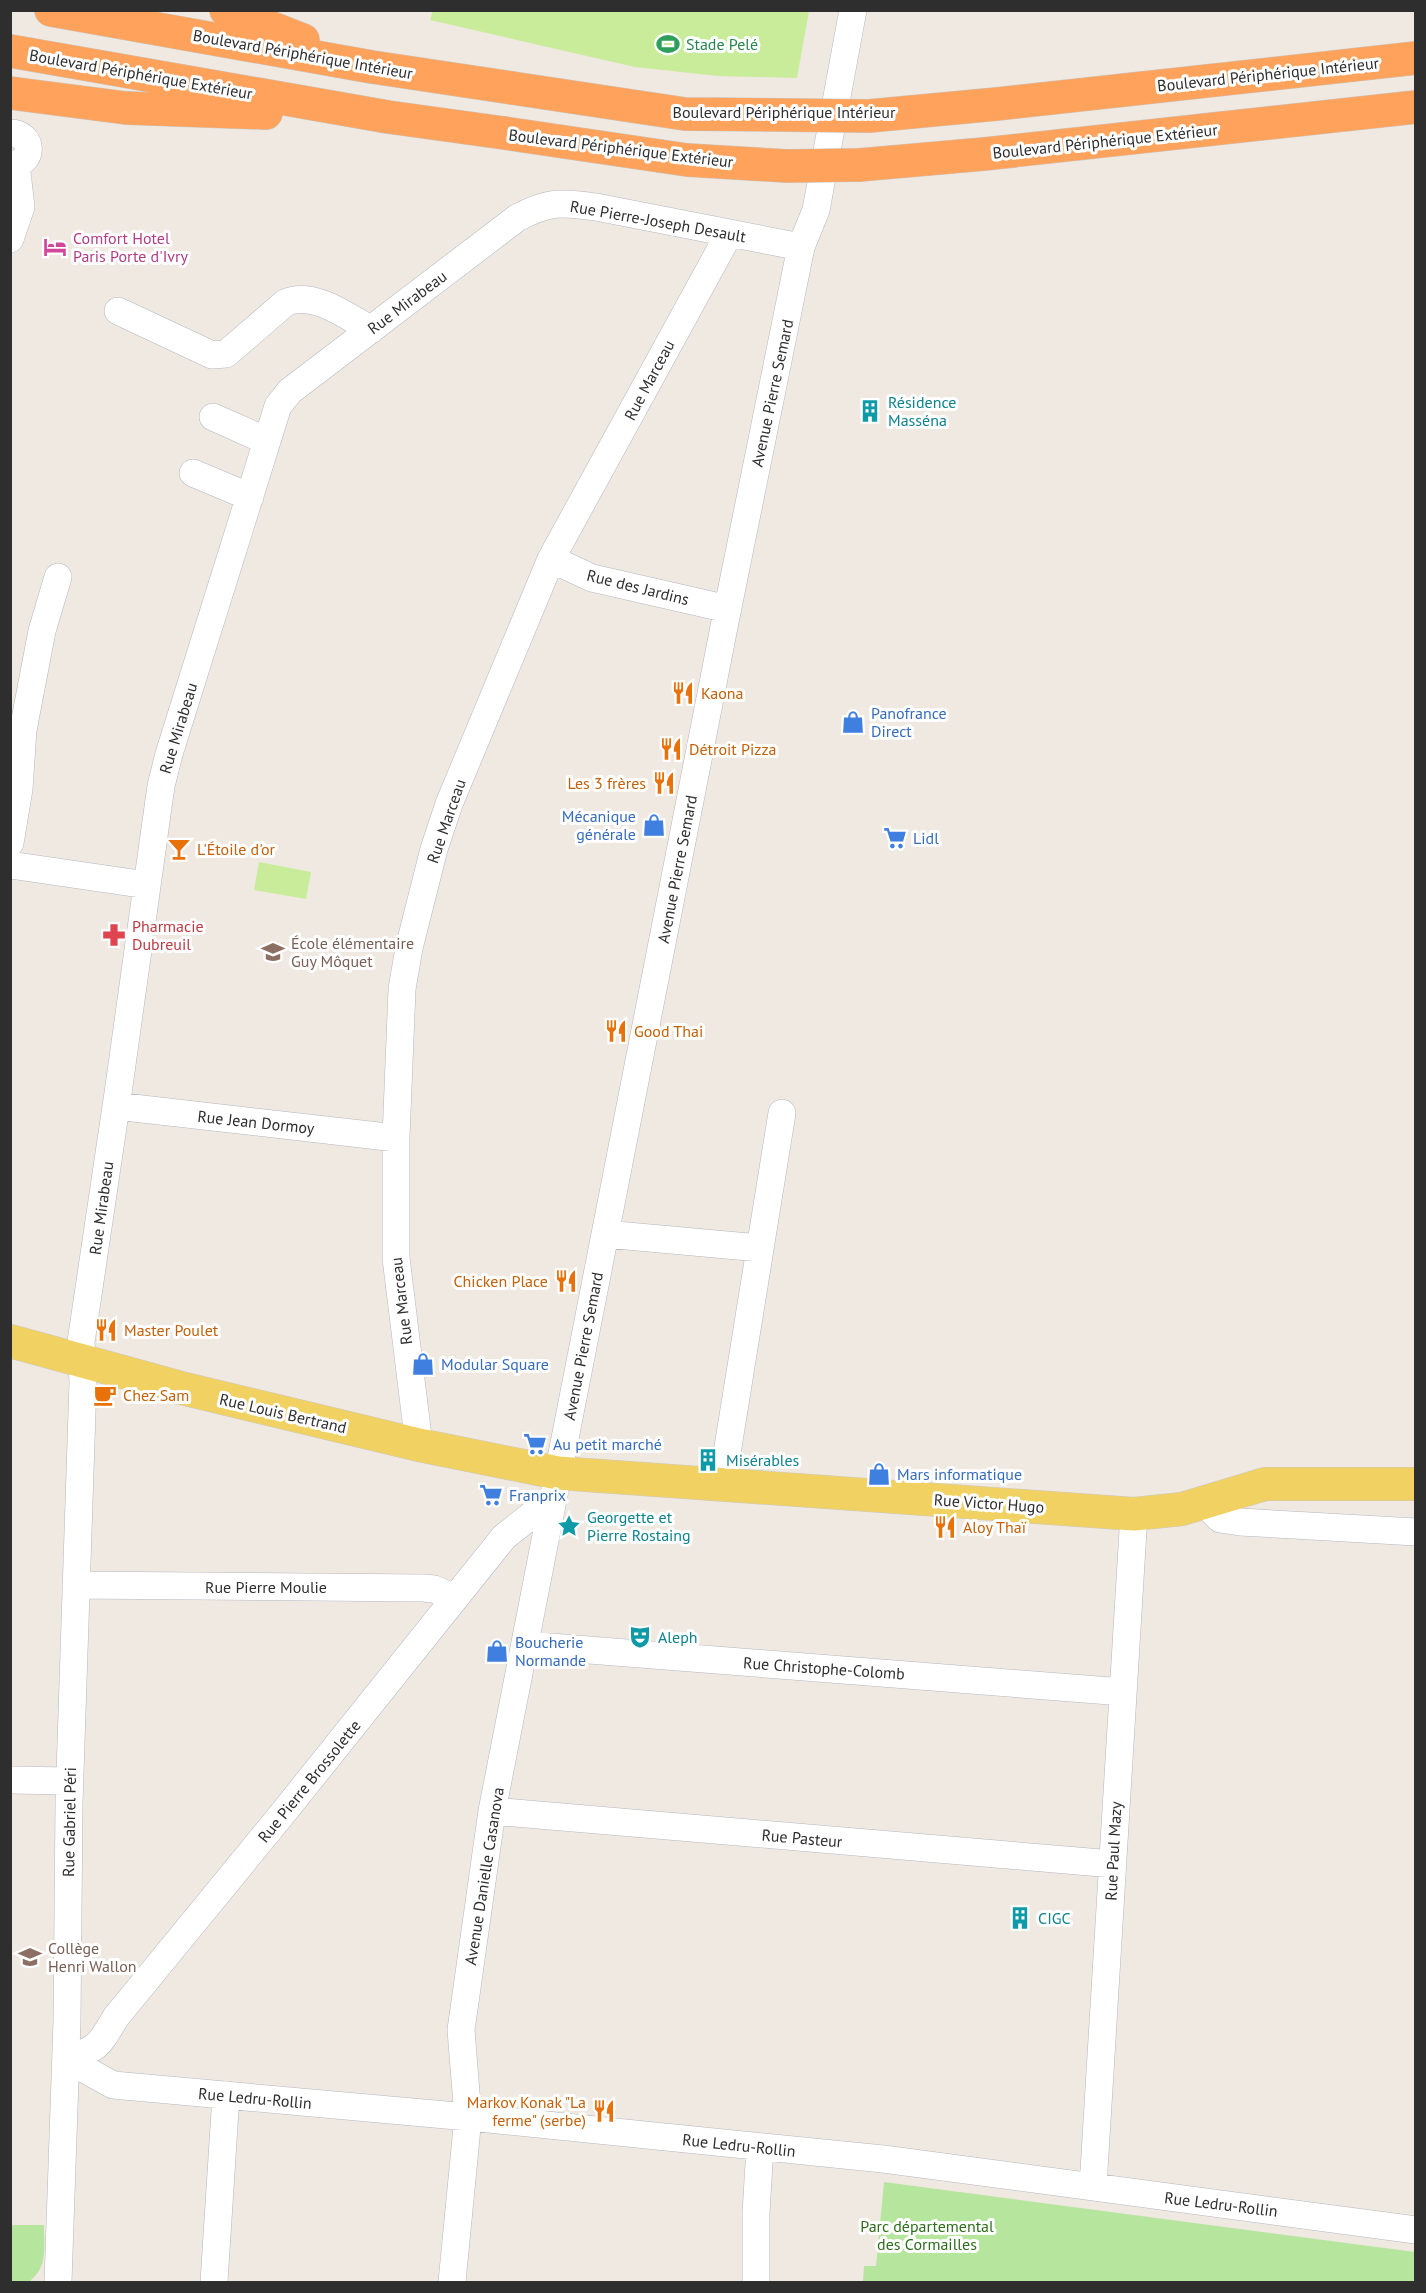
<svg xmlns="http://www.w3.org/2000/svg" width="1426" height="2293" font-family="'PT Sans',sans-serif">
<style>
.green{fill:#b6e59e}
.pitch{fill:#c9ec9a}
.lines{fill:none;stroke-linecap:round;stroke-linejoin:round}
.minor-casing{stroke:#b4b7c1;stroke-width:28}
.major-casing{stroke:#c9c9c9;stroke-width:34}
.highway-casing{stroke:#c9c9c9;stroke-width:34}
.minor{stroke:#fff;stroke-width:27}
.major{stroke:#f2d163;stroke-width:33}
.highway{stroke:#ffa35c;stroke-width:33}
.highway-bridge-casing{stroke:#c9c9c9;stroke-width:34;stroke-linecap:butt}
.highway-bridge{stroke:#ffa35c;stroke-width:33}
.labels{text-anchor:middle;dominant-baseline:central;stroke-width:6;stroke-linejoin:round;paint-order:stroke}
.leisure-label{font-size:16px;fill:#27864d;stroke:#fff;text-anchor:start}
.street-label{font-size:16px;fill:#2e2e2e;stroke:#fff}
.hotel-label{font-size:16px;fill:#b23c85;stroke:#fff;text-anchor:start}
.culture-label{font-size:16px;fill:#0d838f;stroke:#fff;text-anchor:start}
.food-label{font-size:16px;fill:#c56008;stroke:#fff;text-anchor:start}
.shop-label{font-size:16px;fill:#366cbe;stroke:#fff;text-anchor:start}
.health-label{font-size:16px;fill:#be3a42;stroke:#fff;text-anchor:start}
.education-label{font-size:16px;fill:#785e54;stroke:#fff;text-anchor:start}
.park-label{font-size:16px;fill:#2c6e1b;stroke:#fff}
</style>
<rect width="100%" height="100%" fill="#efe9e1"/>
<path class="green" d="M884,2182L1415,2252V2282H863L864,2266H876Z
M11,2225H44C44,2246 48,2266 31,2280V2282H11Z"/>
<path class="pitch" d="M433,10H809V11L797,78L718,76L635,67L430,20Z
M259,862L311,872L306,899L254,890Z"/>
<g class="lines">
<g class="minor-casing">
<path id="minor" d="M10,133C34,133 35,165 10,164
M10,239L21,207L16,164
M118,311L212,355L226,354L285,303C312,290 347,316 371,330
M213,417L267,441
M193,473L250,497
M551,559L592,578L728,609
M10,843L19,789L23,730L42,631L58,577
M10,865L147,885
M116,1106L396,1138
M605,1234L760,1248
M419,1445L396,1258V1138L402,989L409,948L434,849L449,804L551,559L729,234
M722,1484L782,1113
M1204,1503L1220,1519L1240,1522L1416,1532
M76,1585L423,1588L434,1589L455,1598
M525,1645L1123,1692
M10,1780L69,1781
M492,1811L1113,1864
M66,2059L113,2085L468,2117L883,2159L1416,2230
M66,2059C99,2049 99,2045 116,2017L279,1818L504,1537L552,1499
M1093,2187L1134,1514
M58,2282L67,2021L69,1803L83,1382L81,1342L118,1093L161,786L169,754L278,406L290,391L517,218C549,201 561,202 596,207L801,247
M214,2282L226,2095
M452,2282L468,2117L461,2030L492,1811L724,627L801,247L816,210L853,10
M756,2282V2213L760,2147"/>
</g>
<g class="major-casing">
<path id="major" d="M10,1341L181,1388L419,1445L558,1473L1134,1514L1182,1509L1265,1484H1416"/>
</g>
<g class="highway-casing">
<path id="highway" d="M51,10L372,67L512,88
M226,10L303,40
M10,51L388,117L504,133
M10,93L126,108L266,113
M869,116L997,104L1416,58
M859,165L984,154L1416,107"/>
</g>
<use href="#minor" class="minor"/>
<use href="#major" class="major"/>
<use href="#highway" class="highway"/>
<g class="highway-bridge-casing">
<path id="highway-bridge" d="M512,88L685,114L869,116
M504,133L687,160L787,166L859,165"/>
</g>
<use href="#highway-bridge" class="highway-bridge"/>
</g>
<defs>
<g id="stadium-bare" transform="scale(1.8)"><path d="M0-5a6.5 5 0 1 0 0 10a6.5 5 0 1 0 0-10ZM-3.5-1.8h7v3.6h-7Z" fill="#2e9e5b" stroke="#fff" stroke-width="2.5" paint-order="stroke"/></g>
<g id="hotel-bare" transform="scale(1.8)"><path d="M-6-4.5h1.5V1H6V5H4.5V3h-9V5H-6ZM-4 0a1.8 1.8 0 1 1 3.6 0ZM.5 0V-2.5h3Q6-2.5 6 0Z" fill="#d1479c" stroke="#fff" stroke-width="2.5" paint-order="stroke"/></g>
<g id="building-bare" transform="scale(1.8)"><path d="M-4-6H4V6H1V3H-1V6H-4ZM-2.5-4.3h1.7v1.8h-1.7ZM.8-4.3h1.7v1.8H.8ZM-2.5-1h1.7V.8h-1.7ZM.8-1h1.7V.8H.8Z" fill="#0f9aa8" stroke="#fff" stroke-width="2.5" paint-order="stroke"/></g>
<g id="restaurant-bare" transform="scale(1.8)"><path d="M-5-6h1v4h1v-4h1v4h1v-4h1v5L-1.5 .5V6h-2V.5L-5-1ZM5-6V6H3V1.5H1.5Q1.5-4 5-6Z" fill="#e8710a" stroke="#fff" stroke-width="2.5" paint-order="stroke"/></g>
<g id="shop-bare" transform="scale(1.8)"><path d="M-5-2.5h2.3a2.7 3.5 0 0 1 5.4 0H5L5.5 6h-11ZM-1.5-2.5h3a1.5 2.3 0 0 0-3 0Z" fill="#3f7fe0" stroke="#fff" stroke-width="2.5" paint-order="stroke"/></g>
<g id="supermarket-bare" transform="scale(1.8)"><path d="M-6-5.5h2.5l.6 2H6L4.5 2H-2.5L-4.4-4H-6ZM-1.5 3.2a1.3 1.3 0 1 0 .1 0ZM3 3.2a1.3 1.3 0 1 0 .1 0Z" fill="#3f7fe0" stroke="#fff" stroke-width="2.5" paint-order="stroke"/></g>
<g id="bar-bare" transform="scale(1.8)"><path d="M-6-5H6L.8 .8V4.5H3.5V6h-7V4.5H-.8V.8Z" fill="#e8710a" stroke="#fff" stroke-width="2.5" paint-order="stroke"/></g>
<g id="pharmacy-bare" transform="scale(1.8)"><path d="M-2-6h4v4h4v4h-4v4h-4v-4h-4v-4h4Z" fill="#e0444e" stroke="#fff" stroke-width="2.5" paint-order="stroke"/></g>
<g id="school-bare" transform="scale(1.8)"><path d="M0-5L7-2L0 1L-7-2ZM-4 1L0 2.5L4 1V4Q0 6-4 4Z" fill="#8d6e63" stroke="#fff" stroke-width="2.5" paint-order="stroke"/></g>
<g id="cafe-bare" transform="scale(1.8)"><path d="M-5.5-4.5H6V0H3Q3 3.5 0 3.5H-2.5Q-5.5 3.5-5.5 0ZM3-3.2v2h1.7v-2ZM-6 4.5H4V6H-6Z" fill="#e8710a" stroke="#fff" stroke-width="2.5" paint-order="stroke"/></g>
<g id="sight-bare" transform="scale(1.8)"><path d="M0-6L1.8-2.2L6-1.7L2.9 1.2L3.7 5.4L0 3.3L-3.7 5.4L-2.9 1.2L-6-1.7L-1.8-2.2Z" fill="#0f9aa8" stroke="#fff" stroke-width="2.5" paint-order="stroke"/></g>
<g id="theatre-bare" transform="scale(1.8)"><path d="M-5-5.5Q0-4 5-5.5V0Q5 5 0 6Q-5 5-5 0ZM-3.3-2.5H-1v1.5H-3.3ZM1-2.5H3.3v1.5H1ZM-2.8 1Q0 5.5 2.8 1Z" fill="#0f9aa8" stroke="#fff" stroke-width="2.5" paint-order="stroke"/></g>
</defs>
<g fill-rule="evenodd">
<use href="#stadium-bare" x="668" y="44"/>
<use href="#hotel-bare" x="55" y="247"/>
<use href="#building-bare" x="870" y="411"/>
<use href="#restaurant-bare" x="683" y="693"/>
<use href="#shop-bare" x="853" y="722"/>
<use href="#restaurant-bare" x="671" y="749"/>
<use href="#restaurant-bare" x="664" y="783"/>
<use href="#shop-bare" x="654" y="825"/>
<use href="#supermarket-bare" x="895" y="838"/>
<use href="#bar-bare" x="179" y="849"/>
<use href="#pharmacy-bare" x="114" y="935"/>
<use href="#school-bare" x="273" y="952"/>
<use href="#restaurant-bare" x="616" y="1031"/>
<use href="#restaurant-bare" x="566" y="1281"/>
<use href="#restaurant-bare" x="106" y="1330"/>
<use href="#shop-bare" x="423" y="1364"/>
<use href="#cafe-bare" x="105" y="1395"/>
<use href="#supermarket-bare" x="535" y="1444"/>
<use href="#building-bare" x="708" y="1460"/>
<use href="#shop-bare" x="879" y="1474"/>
<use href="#supermarket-bare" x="491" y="1495"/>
<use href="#sight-bare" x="569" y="1526"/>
<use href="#restaurant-bare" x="945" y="1527"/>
<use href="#theatre-bare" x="640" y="1637"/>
<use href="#shop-bare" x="497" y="1651"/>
<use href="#building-bare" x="1020" y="1918"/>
<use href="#school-bare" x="30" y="1957"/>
<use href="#restaurant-bare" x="604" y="2111"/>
</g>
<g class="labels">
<g class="leisure-label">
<text x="686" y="44">Stade Pelé</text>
</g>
<g class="street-label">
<text transform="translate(303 54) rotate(10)">Boulevard Périphérique Intérieur</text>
<text transform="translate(141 74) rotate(10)">Boulevard Périphérique Extérieur</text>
<text transform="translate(1268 74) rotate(-6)">Boulevard Périphérique Intérieur</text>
<text x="784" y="112">Boulevard Périphérique Intérieur</text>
<text transform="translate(1105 141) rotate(-6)">Boulevard Périphérique Extérieur</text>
<text transform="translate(621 148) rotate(7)">Boulevard Périphérique Extérieur</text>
<text transform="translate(658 221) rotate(10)">Rue Pierre-Joseph Desault</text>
<text transform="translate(407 302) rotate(-37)">Rue Mirabeau</text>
<text transform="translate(649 380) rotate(-62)">Rue Marceau</text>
<text transform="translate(772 393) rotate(-78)">Avenue Pierre Semard</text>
<text transform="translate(638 587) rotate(14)">Rue des Jardins</text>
<text transform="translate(178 728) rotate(-73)">Rue Mirabeau</text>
<text transform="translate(446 821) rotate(-71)">Rue Marceau</text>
<text transform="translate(677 869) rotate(-79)">Avenue Pierre Semard</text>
<text transform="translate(256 1122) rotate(6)">Rue Jean Dormoy</text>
<text transform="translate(101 1208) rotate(-82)">Rue Mirabeau</text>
<text transform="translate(401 1301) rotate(-97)">Rue Marceau</text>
<text transform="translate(583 1346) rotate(-79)">Avenue Pierre Semard</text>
<text transform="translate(283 1413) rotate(13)">Rue Louis Bertrand</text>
<text transform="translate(989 1503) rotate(4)">Rue Victor Hugo</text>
<text x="266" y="1587">Rue Pierre Moulie</text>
<text transform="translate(824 1668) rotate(4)">Rue Christophe-Colomb</text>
<text transform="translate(309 1781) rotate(-51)">Rue Pierre Brossolette</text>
<text transform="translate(69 1822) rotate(-89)">Rue Gabriel Péri</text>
<text transform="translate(802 1838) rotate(5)">Rue Pasteur</text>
<text transform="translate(1113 1851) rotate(-87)">Rue Paul Mazy</text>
<text transform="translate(484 1876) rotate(-81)">Avenue Danielle Casanova</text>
<text transform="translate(255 2098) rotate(5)">Rue Ledru-Rollin</text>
<text transform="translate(739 2145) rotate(6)">Rue Ledru-Rollin</text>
<text transform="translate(1221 2204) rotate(7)">Rue Ledru-Rollin</text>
</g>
<g class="hotel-label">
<text x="73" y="238">Comfort Hotel<tspan x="73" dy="18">Paris Porte d'Ivry</tspan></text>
</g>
<g class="culture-label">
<text x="888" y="402">Résidence<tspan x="888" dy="18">Masséna</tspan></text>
<text x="726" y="1460">Misérables</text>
<text x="587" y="1517">Georgette et<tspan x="587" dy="18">Pierre Rostaing</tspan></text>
<text x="658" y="1637">Aleph</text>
<text x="1038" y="1918">CIGC</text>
</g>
<g class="food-label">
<text x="701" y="693">Kaona</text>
<text x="689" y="749">Détroit Pizza</text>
<text x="646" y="783" text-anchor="end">Les 3 frères</text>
<text x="197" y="849">L'Étoile d'or</text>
<text x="634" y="1031">Good Thai</text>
<text x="548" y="1281" text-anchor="end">Chicken Place</text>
<text x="124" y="1330">Master Poulet</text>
<text x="123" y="1395">Chez Sam</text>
<text x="963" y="1527">Aloy Thaï</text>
<text x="586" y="2102" text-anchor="end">Markov Konak "La<tspan x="586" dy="18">ferme" (serbe)</tspan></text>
</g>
<g class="shop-label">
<text x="871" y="713">Panofrance<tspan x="871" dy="18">Direct</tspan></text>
<text x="636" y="816" text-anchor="end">Mécanique<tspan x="636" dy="18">générale</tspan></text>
<text x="913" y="838">Lidl</text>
<text x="441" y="1364">Modular Square</text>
<text x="553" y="1444">Au petit marché</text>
<text x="897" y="1474">Mars informatique</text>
<text x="509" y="1495">Franprix</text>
<text x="515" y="1642">Boucherie<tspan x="515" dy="18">Normande</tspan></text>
</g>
<g class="health-label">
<text x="132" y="926">Pharmacie<tspan x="132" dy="18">Dubreuil</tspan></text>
</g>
<g class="education-label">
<text x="291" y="943">École élémentaire<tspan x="291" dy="18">Guy Môquet</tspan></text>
<text x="48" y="1948">Collège<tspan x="48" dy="18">Henri Wallon</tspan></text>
</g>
<g class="park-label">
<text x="927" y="2226">Parc départemental<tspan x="927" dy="18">des Cormailles</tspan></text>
</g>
</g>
<rect width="1426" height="2293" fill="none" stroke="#2e2e2e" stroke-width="24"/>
</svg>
